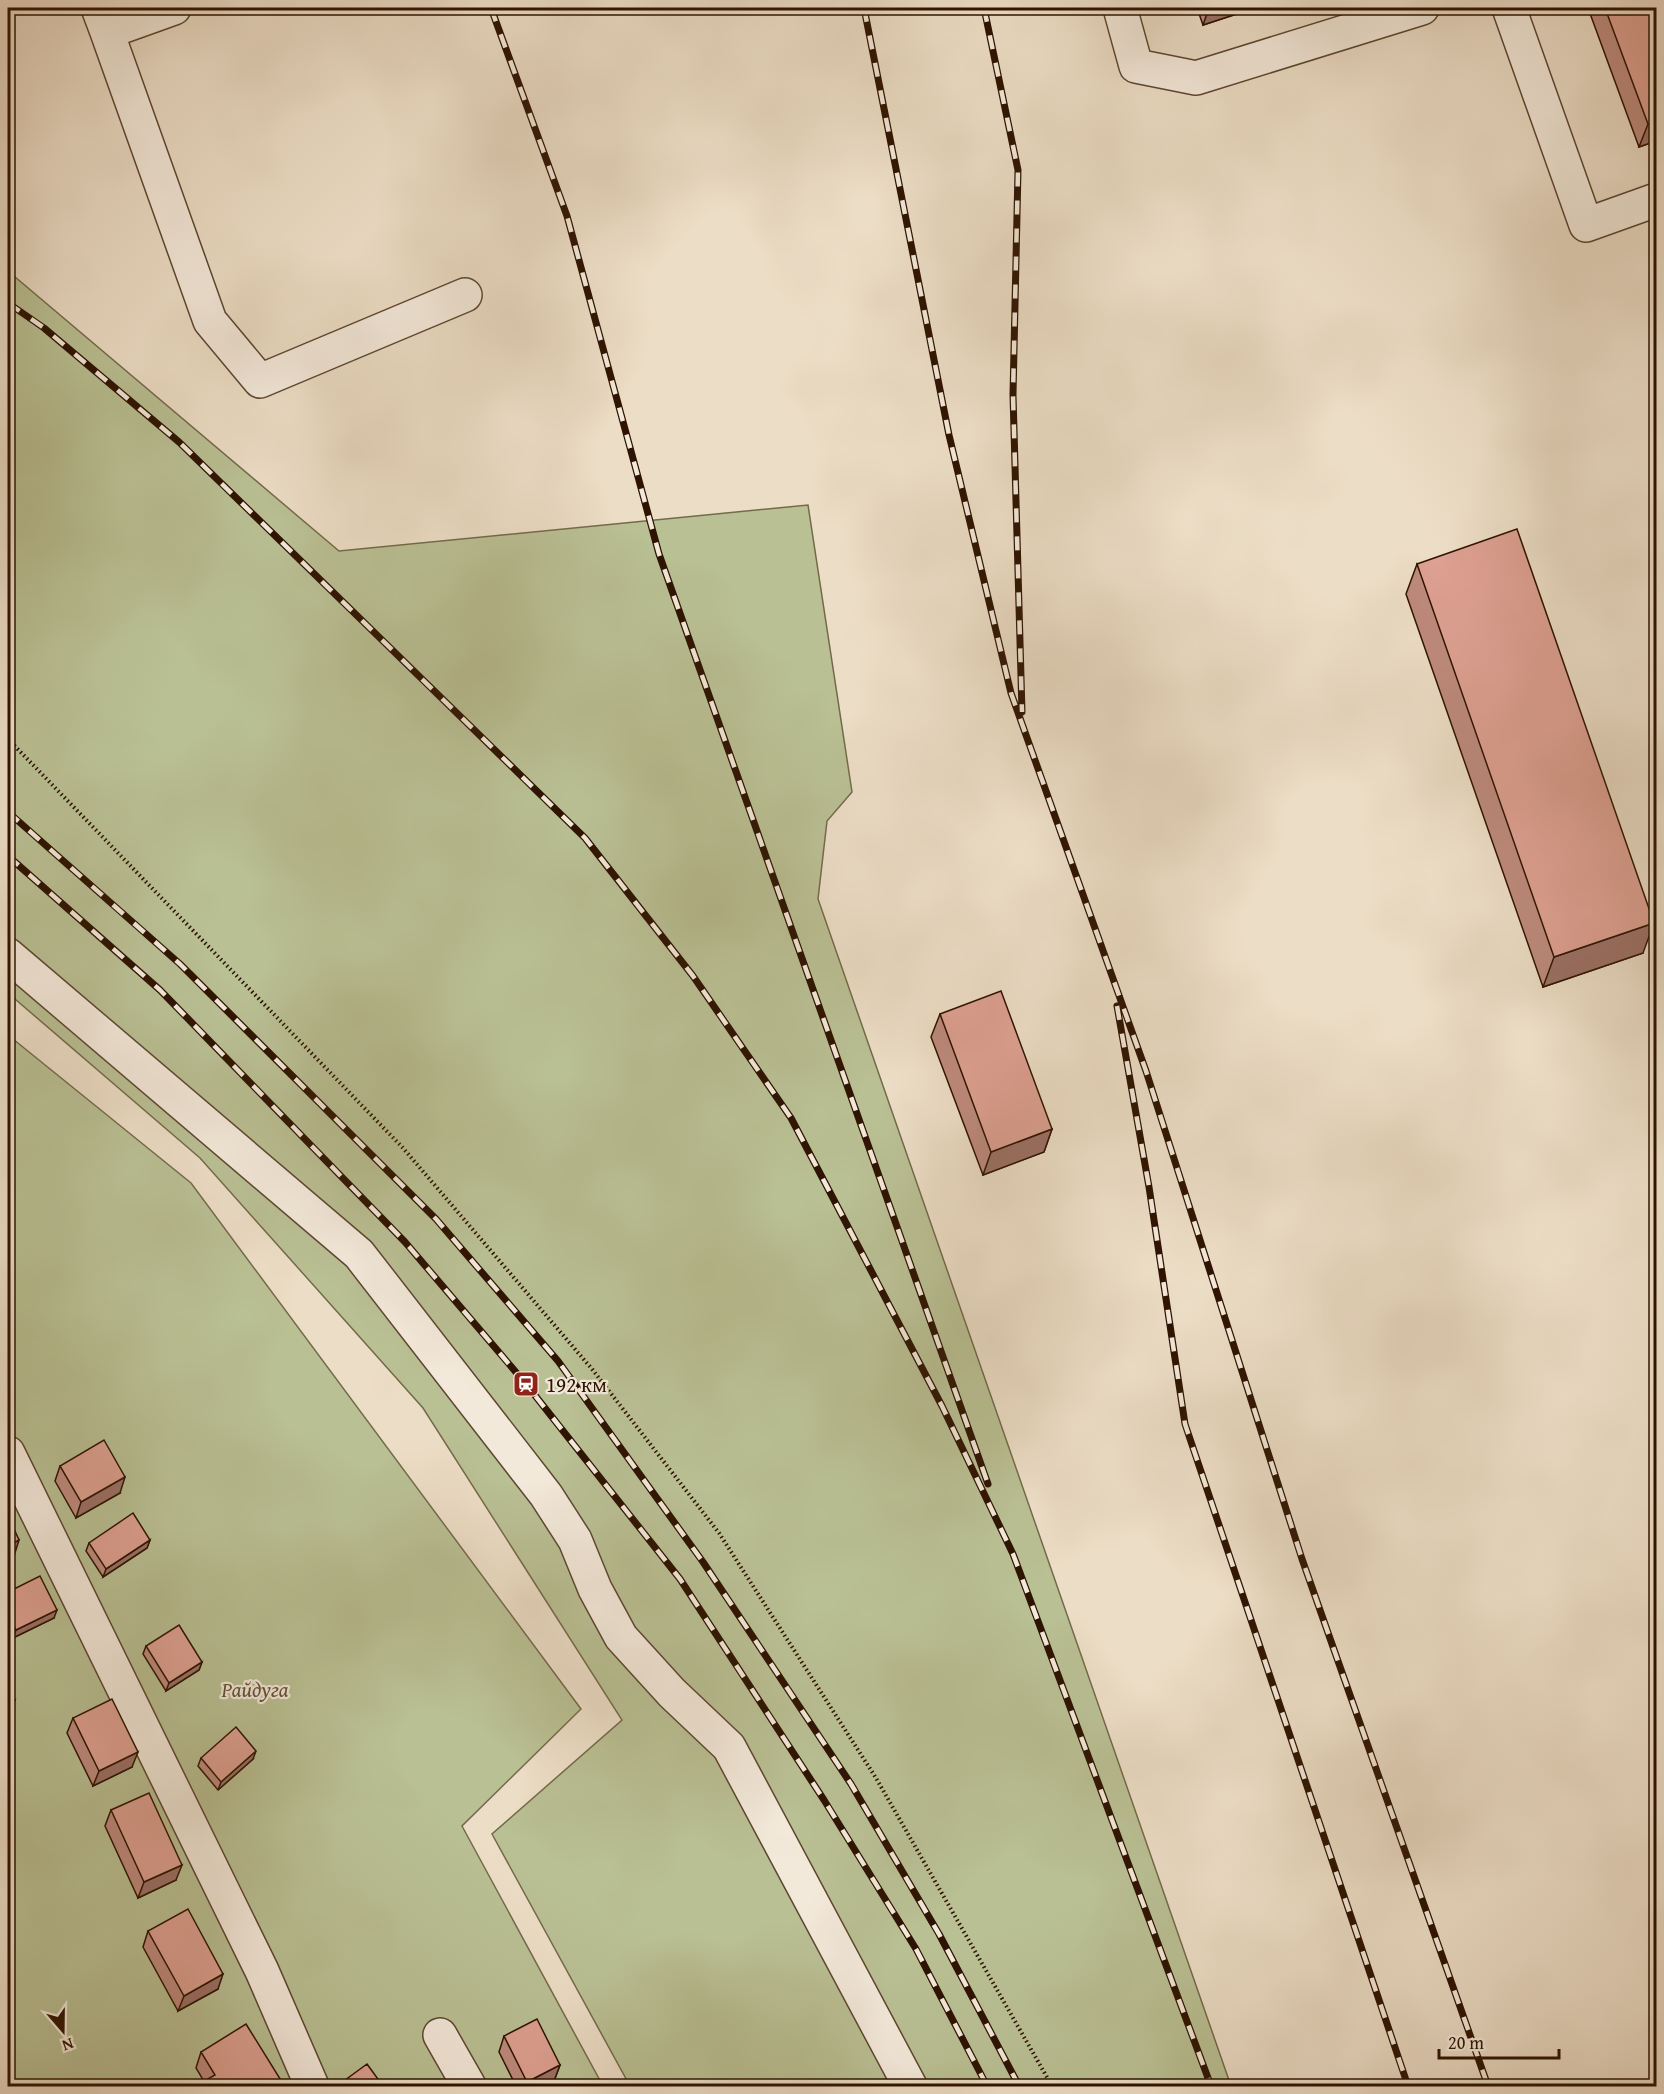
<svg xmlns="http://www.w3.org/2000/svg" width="1664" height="2094" font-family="'Gentium Book Plus',serif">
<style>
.green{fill:#b9c094;stroke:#746a4a;stroke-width:1.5}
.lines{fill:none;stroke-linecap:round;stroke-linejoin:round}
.minor-casing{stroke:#5e4632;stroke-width:36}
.path{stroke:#2e1300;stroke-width:4;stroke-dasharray:1.5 3;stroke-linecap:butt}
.minor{stroke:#f3e9da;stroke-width:33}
.rail-casing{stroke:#2e1300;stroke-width:7}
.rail{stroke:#f3e9da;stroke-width:4.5;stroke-dasharray:14;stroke-linecap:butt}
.wall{fill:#be8a7d;stroke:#2e1300;stroke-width:1.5}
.shaded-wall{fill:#9b7066;stroke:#2e1300;stroke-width:1.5}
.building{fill:#dda091;stroke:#2e1300;stroke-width:1.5}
.labels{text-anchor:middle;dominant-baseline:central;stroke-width:4.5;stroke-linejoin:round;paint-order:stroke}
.poi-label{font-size:21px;fill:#2e1300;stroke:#f3e9da;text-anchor:start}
.park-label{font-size:21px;font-style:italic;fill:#5f5034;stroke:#f3e9da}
</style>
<rect width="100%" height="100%" fill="#ecddc6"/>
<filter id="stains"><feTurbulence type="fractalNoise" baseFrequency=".00333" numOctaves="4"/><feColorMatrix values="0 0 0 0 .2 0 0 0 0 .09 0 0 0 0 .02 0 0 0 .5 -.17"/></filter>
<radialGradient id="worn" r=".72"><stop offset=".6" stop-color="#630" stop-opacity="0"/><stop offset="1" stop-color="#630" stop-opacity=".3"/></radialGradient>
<path class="green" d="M8,271L339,551L808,505L852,792L827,821L818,899L1231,2086H630L492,1834L622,1720L423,1408L200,1158L8,993Z
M8,1035L191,1183L581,1709L462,1826L603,2086H8Z"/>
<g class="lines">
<g class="minor-casing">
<path id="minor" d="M98,8L107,32L174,8
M1120,8L1136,66L1196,78L1422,8
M1509,8L1586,225L1656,200
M107,32L210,321L260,381L465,295
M8,955L359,1254L546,1495L575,1540L595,1589L621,1637L672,1693L729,1747L910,2086
M8,1453L262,1971L312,2086
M440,2035L469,2086"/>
</g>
<path class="path" d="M8,739L403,1148L592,1369L719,1533L876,1778L1052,2086"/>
<use href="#minor" class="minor"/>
<g class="rail-casing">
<path id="rail" d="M491,8L567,216L659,554L988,1484
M864,8L949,435L1011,693L1146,1071L1302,1559L1488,2086
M984,8L1018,170L1013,395L1022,712
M8,303L44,328L179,442L585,838L693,976L791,1118L942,1406L1013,1554L1211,2086
M8,812L180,964L436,1219L558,1361L703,1562L851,1784L939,1934L1019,2086
M8,856L160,990L405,1242L526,1384L680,1579L824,1800L916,1949L987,2086
M1117,1006L1149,1187L1185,1424L1408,2086"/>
</g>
<use href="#rail" class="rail"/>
</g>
<path class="wall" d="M1197,8H1255L1203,25Z
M1588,8H1656V141L1639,147Z
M1417,564L1643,953L1543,987L1406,594Z
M940,1014L1052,1129L1044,1152L983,1175L931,1037Z
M60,1466L120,1493L76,1518L55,1481Z
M150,1540L147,1548L103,1577L86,1551L89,1543Z
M8,1592L54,1618L13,1638L8,1628Z
M146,1646L202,1662L199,1670L166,1691L143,1654Z
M73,1718L132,1767L93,1786L67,1733Z
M201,1758L253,1759L218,1790L198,1766Z
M111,1810L176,1880L138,1898L105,1826Z
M148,1931L218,1989L178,2011L143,1947Z
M504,2036L560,2065L554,2081L543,2086H516L499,2052Z
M201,2052L282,2082L280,2086H204L205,2083L196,2068Z"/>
<path class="shaded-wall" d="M1209,8H1255L1203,25Z
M1656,121V141L1639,147L1648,124Z
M1654,923L1643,953L1543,987L1554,957Z
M1052,1129L1044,1152L983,1175L991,1152Z
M125,1477L120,1493L76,1518L81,1502Z
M19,1540L14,1556L8,1559V1546Z
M150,1540L147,1548L103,1577L106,1569Z
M57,1610L54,1618L13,1638L16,1630Z
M202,1662L199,1670L166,1691L169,1683Z
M15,1700L12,1708L8,1710V1704Z
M256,1751L253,1759L218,1790L221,1782Z
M138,1752L132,1767L93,1786L99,1771Z
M182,1865L176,1880L138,1898L144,1882Z
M223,1974L218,1989L178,2011L184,1996Z
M560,2065L554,2081L543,2086H526L527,2082Z"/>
<path class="building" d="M1605,8H1656V121L1648,124Z
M1517,529L1654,923L1554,957L1417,564Z
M1001,991L1052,1129L991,1152L940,1014Z
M104,1440L125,1477L81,1502L60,1466Z
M133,1513L150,1540L106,1569L89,1543Z
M8,1516L19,1540L8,1546Z
M40,1576L57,1610L16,1630L8,1614V1592Z
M179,1625L202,1662L169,1683L146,1646Z
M8,1686L15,1700L8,1704Z
M112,1699L138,1752L99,1771L73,1718Z
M236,1727L256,1751L221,1782L201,1758Z
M149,1793L182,1865L144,1882L111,1810Z
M188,1909L223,1974L184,1996L148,1931Z
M537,2019L560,2065L527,2082L504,2036Z
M246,2024L282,2082L275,2086H210L206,2080L215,2075L201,2052Z
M367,2064L383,2086H337Z"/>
<defs>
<g id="station-square" transform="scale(1.35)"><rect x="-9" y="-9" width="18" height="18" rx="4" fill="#8f2418" stroke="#f3e9da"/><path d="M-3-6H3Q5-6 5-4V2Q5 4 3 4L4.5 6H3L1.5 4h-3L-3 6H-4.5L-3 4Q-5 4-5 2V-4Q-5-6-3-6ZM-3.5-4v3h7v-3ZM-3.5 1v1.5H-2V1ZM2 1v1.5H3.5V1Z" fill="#fff"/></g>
</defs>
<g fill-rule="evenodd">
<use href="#station-square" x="526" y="1384"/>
</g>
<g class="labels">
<g class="poi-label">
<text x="546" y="1384">192 км</text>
</g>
<g class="park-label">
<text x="255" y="1689">Райдуга</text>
</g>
</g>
<rect width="1664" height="2094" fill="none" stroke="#ecddc6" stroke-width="30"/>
<rect x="9" y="9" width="1646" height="2076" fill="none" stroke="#2e1300" stroke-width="3"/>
<rect x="15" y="15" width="1634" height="2064" fill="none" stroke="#2e1300" stroke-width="1.5"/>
<g transform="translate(63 2031) rotate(160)" stroke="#f3e9da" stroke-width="4.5" paint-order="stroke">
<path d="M0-4.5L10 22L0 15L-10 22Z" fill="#2e1300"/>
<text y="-9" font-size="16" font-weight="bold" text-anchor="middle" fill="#2e1300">N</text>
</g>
<path d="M1439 2049v9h120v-9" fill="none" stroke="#2e1300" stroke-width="3"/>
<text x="1448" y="2049" font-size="18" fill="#2e1300" stroke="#f3e9da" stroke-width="4.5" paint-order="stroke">20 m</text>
<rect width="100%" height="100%" filter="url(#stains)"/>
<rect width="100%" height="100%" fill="url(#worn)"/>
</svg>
